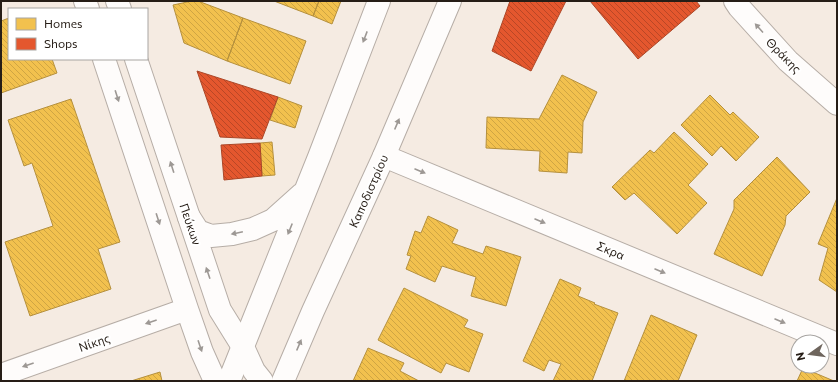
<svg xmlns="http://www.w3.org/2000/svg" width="838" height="382" font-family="Commissioner,sans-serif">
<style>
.homes{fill:url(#homes-back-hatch);stroke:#b5903d}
.shops{fill:url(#shops-back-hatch);stroke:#ab4627}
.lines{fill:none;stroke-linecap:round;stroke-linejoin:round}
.minor-casing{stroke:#b6ada6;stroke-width:24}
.major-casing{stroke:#b6ada6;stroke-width:24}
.minor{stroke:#fefcfb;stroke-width:22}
.major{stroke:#fefcfb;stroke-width:22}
.oneway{fill:#9d9894}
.labels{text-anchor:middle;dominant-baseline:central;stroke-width:4;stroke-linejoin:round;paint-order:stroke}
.street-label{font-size:12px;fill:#261d16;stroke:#fff}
</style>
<defs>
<pattern id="homes-back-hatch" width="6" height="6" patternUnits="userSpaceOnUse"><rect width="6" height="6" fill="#f2c14e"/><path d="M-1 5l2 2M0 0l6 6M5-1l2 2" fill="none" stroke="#cfa543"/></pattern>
<pattern id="shops-back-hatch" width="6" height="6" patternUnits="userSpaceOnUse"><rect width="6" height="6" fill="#e4572e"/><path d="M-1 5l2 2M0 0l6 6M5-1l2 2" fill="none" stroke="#b94726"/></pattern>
</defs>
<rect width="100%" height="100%" fill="#f5ebe2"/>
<path class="homes" d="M192,1H198L243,18L227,61L184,43L173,5Z
M274,1H319L313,16Z
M319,1H341L332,24L313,16Z
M9,18V59H52L57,73L1,93V21Z
M243,18L306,41L290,84L227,61Z
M562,75L597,92L583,122L582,153L568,152L567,173L539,171L540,151L486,148L487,117L539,119Z
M710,95L730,115L733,112L759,137L736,161L721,146L712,156L681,125Z
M278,97L302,106L295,128L270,120Z
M71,99L120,242L98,249L111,289L30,316L5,242L53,226L32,163L24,166L8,120Z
M674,132L708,164L688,185L707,203L677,234L634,193L625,200L612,187L650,150L654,153Z
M272,142L275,175L262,176L260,143Z
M777,157L810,192L786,216L785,225L762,276L714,254L734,209V200Z
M837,198V292L819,280L828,248L818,244Z
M428,216L458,230L452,243L483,254L486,246L521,257L506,306L471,296L476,277L442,266L435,282L406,269L411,256L407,255L415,231L421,233Z
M560,279L581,288L578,296L595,303L594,304L618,313L592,381H553L561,364L549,360L544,371L523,361Z
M404,288L468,320L464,327L483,334L469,372L446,363L441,373L378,340Z
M651,315L697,335L678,381H624Z
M368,348L404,363L400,371L419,381H353Z
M803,368L834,381H797Z
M160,372L162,381H131Z"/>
<path class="shops" d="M510,1H566L531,71L492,51Z
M590,1H696L700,6L638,59Z
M197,71L278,97L262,139L220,137Z
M260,143L262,176L224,180L221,145Z"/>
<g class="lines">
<g class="minor-casing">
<path id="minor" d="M85,1L88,9
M117,1L120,9
M735,1L739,7L788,61L837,104
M104,59L187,309L202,352L215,381
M136,59L220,310L243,347L254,371L262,381
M384,156L837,344
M1,375L187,309"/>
</g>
<g class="major-casing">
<path id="major" d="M189,217L198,231L211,236L232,234L253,229L273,220L302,194
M229,381L319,157L379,1
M283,381L313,311L384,156L450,1"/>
</g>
<use href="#minor" class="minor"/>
<use href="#major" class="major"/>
</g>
<defs><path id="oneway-solid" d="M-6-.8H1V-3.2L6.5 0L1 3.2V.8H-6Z"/></defs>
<g class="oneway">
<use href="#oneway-solid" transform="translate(759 28) rotate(-132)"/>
<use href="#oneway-solid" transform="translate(365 37) rotate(111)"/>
<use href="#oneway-solid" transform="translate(117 96) rotate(72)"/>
<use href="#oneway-solid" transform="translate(397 124) rotate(-67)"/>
<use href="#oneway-solid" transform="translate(172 167) rotate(-108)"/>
<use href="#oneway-solid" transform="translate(420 171) rotate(23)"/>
<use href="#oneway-solid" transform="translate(158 219) rotate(72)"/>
<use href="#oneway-solid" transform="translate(540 221) rotate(23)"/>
<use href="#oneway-solid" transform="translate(290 229) rotate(112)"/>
<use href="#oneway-solid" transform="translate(237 233) rotate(168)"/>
<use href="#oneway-solid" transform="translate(660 271) rotate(23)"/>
<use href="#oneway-solid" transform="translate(208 273) rotate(-109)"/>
<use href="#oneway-solid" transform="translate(780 321) rotate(23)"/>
<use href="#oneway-solid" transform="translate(151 322) rotate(161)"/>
<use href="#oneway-solid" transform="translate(299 345) rotate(-67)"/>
<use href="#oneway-solid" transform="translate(200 346) rotate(71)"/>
<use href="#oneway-solid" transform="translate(28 365) rotate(161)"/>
</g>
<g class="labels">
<g class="street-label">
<text transform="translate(784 55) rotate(45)">Θράκης</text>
<text transform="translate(368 191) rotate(-66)">Καποδιστρίου</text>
<text transform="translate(191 224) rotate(71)">Πεύκων</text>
<text transform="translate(611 250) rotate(23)">Σκρα</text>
<text transform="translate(94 342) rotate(-19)">Νίκης</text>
</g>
</g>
<rect width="838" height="382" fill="none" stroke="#261d16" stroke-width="4"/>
<rect x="8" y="8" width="140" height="52" fill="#ffffff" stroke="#a8a5a2"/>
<rect x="16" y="18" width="20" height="12" fill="#f2c14e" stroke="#a8a5a2"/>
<text x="44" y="28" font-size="12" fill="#261d16">Homes</text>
<rect x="16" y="38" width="20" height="12" fill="#e4572e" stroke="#a8a5a2"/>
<text x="44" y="48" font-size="12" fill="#261d16">Shops</text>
<g transform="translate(810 354) rotate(256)"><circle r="19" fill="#ffffff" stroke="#a8a5a2"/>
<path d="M0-3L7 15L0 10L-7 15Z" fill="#6e655d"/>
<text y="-6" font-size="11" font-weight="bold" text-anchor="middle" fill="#261d16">N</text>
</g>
</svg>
